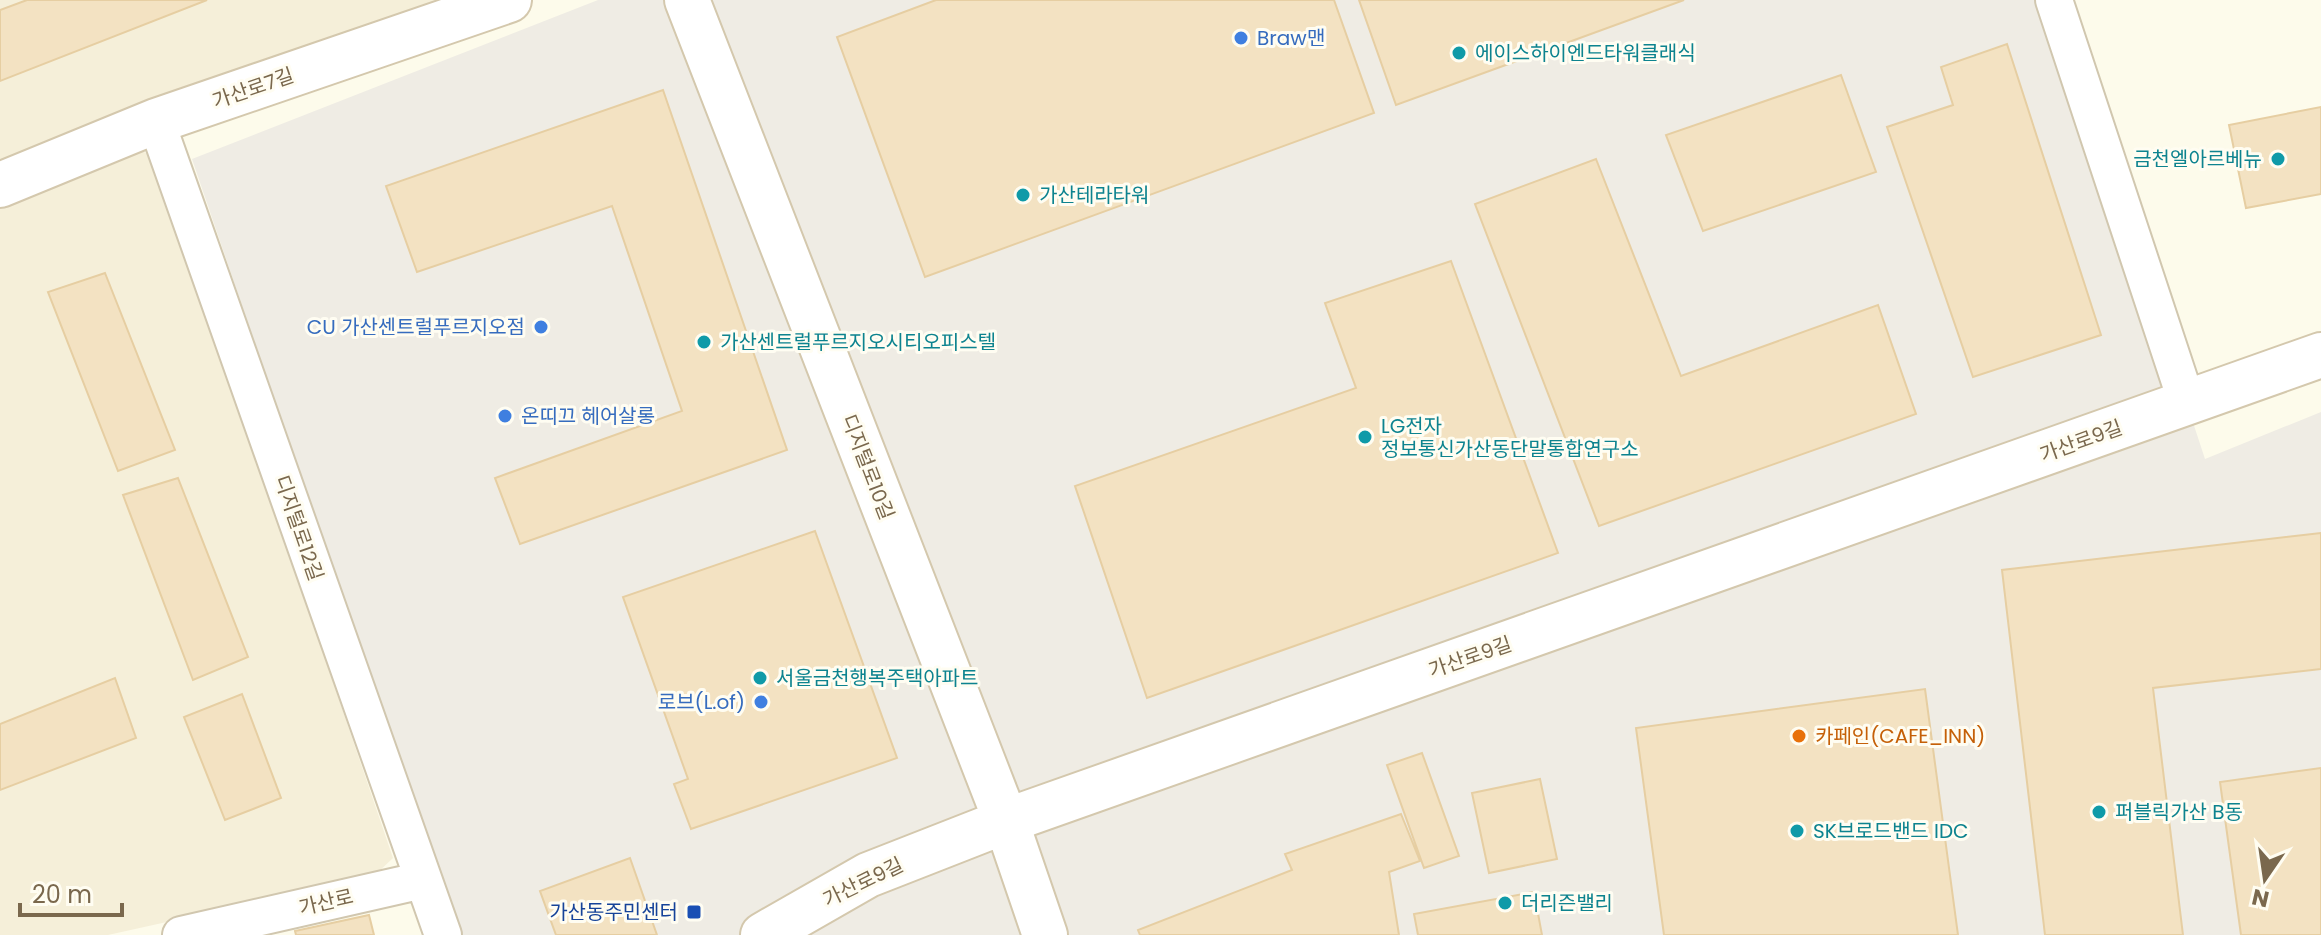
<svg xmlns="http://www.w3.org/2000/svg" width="2321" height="935" font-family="Poppins,'Noto Sans KR',sans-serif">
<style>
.residential{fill:#f5efd9}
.industrial{fill:#efece4}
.building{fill:#f3e2c2;stroke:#e6cea2;stroke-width:2}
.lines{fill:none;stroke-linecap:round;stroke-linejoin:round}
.street-casing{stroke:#d1c7af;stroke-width:40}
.secondary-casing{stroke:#d4c8ad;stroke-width:48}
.street{stroke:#fff;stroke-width:36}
.secondary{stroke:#fff;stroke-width:44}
.shop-dot{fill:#3f7fe0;stroke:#fffdf2;stroke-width:3}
.culture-dot{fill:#0f9aa8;stroke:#fffdf2;stroke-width:3}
.food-dot{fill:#e8710a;stroke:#fffdf2;stroke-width:3}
.transit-dot{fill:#1a4fb4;stroke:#fffdf2;stroke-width:3}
.labels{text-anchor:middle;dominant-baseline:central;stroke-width:6;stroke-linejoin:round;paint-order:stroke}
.shop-label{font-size:20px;fill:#366cbe;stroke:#fffdf2;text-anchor:start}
.culture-label{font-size:20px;fill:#0d838f;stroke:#fffdf2;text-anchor:start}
.street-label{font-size:20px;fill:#7a684d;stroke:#fffdf2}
.food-label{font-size:20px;fill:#c56008;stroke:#fffdf2;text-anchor:start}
.transit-label{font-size:20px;fill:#164399;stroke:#fffdf2;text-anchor:end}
</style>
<rect width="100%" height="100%" fill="#fdfbeb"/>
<path class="residential" d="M0,0H450L131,147L154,156L393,858L374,876L108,935H0Z"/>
<path class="industrial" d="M598,0H2054L2205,459L2321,412V935H461L315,520L192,159Z"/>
<path class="building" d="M27,0H207L0,81V10Z
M936,0H1334L1374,113L925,277L837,37Z
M1359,0H1684L1396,105Z
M2007,44L2101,335L1973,377L1887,127L1953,105L1941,67Z
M1841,75L1876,172L1703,231L1666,135Z
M663,90L787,450L520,544L495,478L682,411L612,206L417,272L386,186Z
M2321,107V194L2246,208L2229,125Z
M1596,159L1681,376L1878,305L1916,414L1599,526L1475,204Z
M1451,261L1558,553L1147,698L1075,486L1356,388L1325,303Z
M105,273L175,450L118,471L48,292Z
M178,478L248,657L193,680L123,495Z
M815,531L897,758L691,829L674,784L688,779L623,597Z
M2321,533V669L2153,688L2183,935H2045L2002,570Z
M115,678L136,738L0,790V724Z
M1925,689L1958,935H1664L1636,728Z
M242,694L281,798L225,820L184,717Z
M1422,753L1459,856L1424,868L1387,765Z
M2321,768V935H2241L2220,782Z
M1540,779L1557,859L1489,873L1472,793Z
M1401,814L1420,861L1389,872L1399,935H1140L1138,930L1292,870L1285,854Z
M630,858L657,935H556L540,891Z
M1534,892L1542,935H1418L1414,914Z
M369,915L374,935H296L295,931Z"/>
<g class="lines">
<g class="street-casing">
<path id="street" d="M2054,0L2187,403
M156,121L443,935
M181,935L423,880"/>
</g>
<g class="secondary-casing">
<path id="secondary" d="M687,0L1006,821L1045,935
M0,185L156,121L509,0
M763,935L868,875L1006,821L2321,355"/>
</g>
<use href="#street" class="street"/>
<use href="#secondary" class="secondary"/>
</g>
<g class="shop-dot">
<circle cx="1241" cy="38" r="8"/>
<circle cx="541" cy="327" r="8"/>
<circle cx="505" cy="416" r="8"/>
<circle cx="761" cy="702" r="8"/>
</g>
<g class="culture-dot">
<circle cx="1459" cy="53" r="8"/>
<circle cx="2278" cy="159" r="8"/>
<circle cx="1023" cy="195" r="8"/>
<circle cx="704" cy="342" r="8"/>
<circle cx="1365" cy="437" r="8"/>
<circle cx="760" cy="678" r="8"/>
<circle cx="2099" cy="812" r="8"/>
<circle cx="1797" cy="831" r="8"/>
<circle cx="1505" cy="903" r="8"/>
</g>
<circle class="food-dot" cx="1799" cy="736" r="8"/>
<rect class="transit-dot" x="686" y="904" width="16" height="16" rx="4"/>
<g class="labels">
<g class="shop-label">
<text x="1257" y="38">Braw맨</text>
<text x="525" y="327" text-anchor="end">CU 가산센트럴푸르지오점</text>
<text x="521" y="416">온띠끄 헤어살롱</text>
<text x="745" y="702" text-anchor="end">로브(L.of)</text>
</g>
<g class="culture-label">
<text x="1475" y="53">에이스하이엔드타워클래식</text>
<text x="2262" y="159" text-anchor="end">금천엘아르베뉴</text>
<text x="1039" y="195">가산테라타워</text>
<text x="720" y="342">가산센트럴푸르지오시티오피스텔</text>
<text x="1381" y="426">LG전자<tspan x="1381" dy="23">정보통신가산동단말통합연구소</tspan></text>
<text x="776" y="678">서울금천행복주택아파트</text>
<text x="2115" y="812">퍼블릭가산 B동</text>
<text x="1813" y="831">SK브로드밴드 IDC</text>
<text x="1521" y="903">더리즌밸리</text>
</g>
<g class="street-label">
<text transform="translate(253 88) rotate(-19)">가산로7길</text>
<text transform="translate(2081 441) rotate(-20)">가산로9길</text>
<text transform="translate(868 467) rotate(69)">디지털로10길</text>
<text transform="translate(299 528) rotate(71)">디지털로12길</text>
<text transform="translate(1470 657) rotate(-19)">가산로9길</text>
<text transform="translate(863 882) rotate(-26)">가산로9길</text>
<text transform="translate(326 902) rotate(-13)">가산로</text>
</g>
<g class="food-label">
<text x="1815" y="736">카페인(CAFE_INN)</text>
</g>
<g class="transit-label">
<text x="678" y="912">가산동주민센터</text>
</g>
</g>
<g transform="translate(2265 879) rotate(193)" stroke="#fffdf2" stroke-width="6" paint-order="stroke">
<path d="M0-6L14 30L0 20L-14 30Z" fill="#7a684d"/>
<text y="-12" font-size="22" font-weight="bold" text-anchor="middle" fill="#7a684d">N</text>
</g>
<path d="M20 903v12h102v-12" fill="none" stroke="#7a684d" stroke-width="4"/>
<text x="32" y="903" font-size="24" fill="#7a684d" stroke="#fffdf2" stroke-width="6" paint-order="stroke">20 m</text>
</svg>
